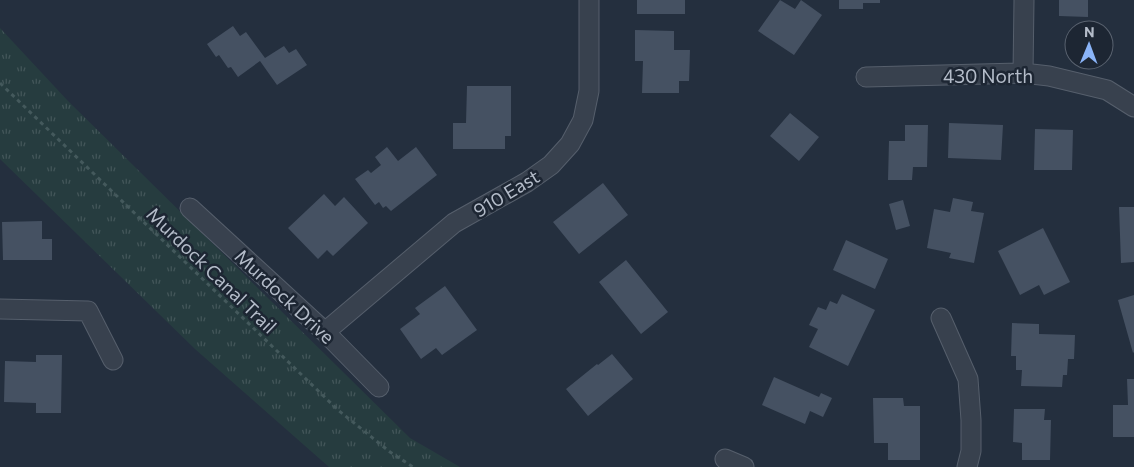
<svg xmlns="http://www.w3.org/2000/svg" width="1134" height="467" font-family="Commissioner,sans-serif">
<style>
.grass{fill:url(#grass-tufts)}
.building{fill:#455162}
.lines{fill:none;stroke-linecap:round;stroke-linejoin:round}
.minor-casing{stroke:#565f6c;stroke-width:21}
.path{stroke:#44595c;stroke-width:3;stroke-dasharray:4 4;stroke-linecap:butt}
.minor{stroke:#38414e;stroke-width:19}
.labels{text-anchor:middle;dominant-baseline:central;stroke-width:5;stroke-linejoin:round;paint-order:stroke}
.street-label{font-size:19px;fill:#b4bcc9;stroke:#1d2633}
</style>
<defs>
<pattern id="grass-tufts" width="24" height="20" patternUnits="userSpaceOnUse" patternTransform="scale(1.25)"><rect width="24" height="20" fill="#263c3f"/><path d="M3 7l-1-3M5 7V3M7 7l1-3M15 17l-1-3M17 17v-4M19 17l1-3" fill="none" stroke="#435659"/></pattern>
</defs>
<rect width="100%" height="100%" fill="#242f3e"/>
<path class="grass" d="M0,28L68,101L410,438L460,467H329L195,349L0,159Z"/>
<path class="building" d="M637,0H685V14H637Z
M780,0L795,9L801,0L822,15L794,55L758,31Z
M839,0H880V3H863V9H839Z
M1059,0H1088V17L1059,16Z
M233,26L240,36L246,32L265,58L284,46L289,53L296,49L307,65L277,85L260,61L238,77L231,67L228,68L219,55L216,57L207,44Z
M635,30L674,31V50H690L689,81H679V93H642L643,61H635Z
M467,86H511V136H505V149H453V123H466Z
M790,113L819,137L799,161L770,136Z
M949,123L1003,125L1001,160L948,158Z
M905,125H928L927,167H913L912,180H888L889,141H905Z
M1035,129L1073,130L1072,170H1034Z
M387,147L398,161L416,147L437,175L391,211L386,206L383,208L379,202L375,205L355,179L368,170L371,173L381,165L375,157Z
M603,183L628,215L579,254L553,222Z
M324,194L335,206L344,197L368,223L333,256L327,250L318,259L288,228Z
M953,198L973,202L971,211L984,213L974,263L949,258L951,253L927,248L934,209L950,212Z
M903,200L910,226L896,230L889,204Z
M1119,207H1134V262L1121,263Z
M42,221V239H52V260H3L2,222Z
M1043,228L1070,282L1044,295L1039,285L1020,295L998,251Z
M846,240L888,259L875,289L833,270Z
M626,260L668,312L641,334L599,282Z
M445,286L477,330L442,355L436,348L421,359L400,329L420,314L415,308Z
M842,294L875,310L848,366L809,347L818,329L809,325L818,307L826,310L830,301L837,304Z
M1134,295V352L1133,353L1118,300Z
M1012,323L1039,324V334L1075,335L1074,359H1068L1067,375H1063L1062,387L1021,386L1022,370H1016V356H1011Z
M612,354L633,379L588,416L566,389L597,364L598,365Z
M36,355H62L61,413H36V403L4,402L5,361L36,362Z
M774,377L819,397L821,393L832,398L823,417L810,411L805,424L762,405Z
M1127,379H1134V437H1113V405H1128Z
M873,398H903L904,406H920V460H888V443H874Z
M1014,409H1045L1044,420H1051L1050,460H1022V443L1013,442Z"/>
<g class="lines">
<g class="minor-casing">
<path id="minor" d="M1023,73L1024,0
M866,77L1023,73L1049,76L1107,90L1134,107
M190,208L325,332L379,387
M0,309L88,311L113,360
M941,318L968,379L971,420V451L967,467
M325,332L454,223L527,182L551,165L570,144L583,120L589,91V0
M725,459L744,467"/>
</g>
<path class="path" d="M0,83L338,410L390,452L413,467"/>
<use href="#minor" class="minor"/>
</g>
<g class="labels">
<g class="street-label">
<text x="988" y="75">430 North</text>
<text transform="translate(506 193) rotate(-31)">910 East</text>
<text transform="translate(212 270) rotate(44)">Murdock Canal Trail</text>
<text transform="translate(285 296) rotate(43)">Murdock Drive</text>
</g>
</g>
<g transform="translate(1089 45) rotate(1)"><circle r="24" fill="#1d2633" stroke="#59626f"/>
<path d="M0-4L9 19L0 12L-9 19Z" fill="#8ab4f8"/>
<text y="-8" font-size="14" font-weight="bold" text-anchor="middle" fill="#b4bcc9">N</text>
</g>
</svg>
